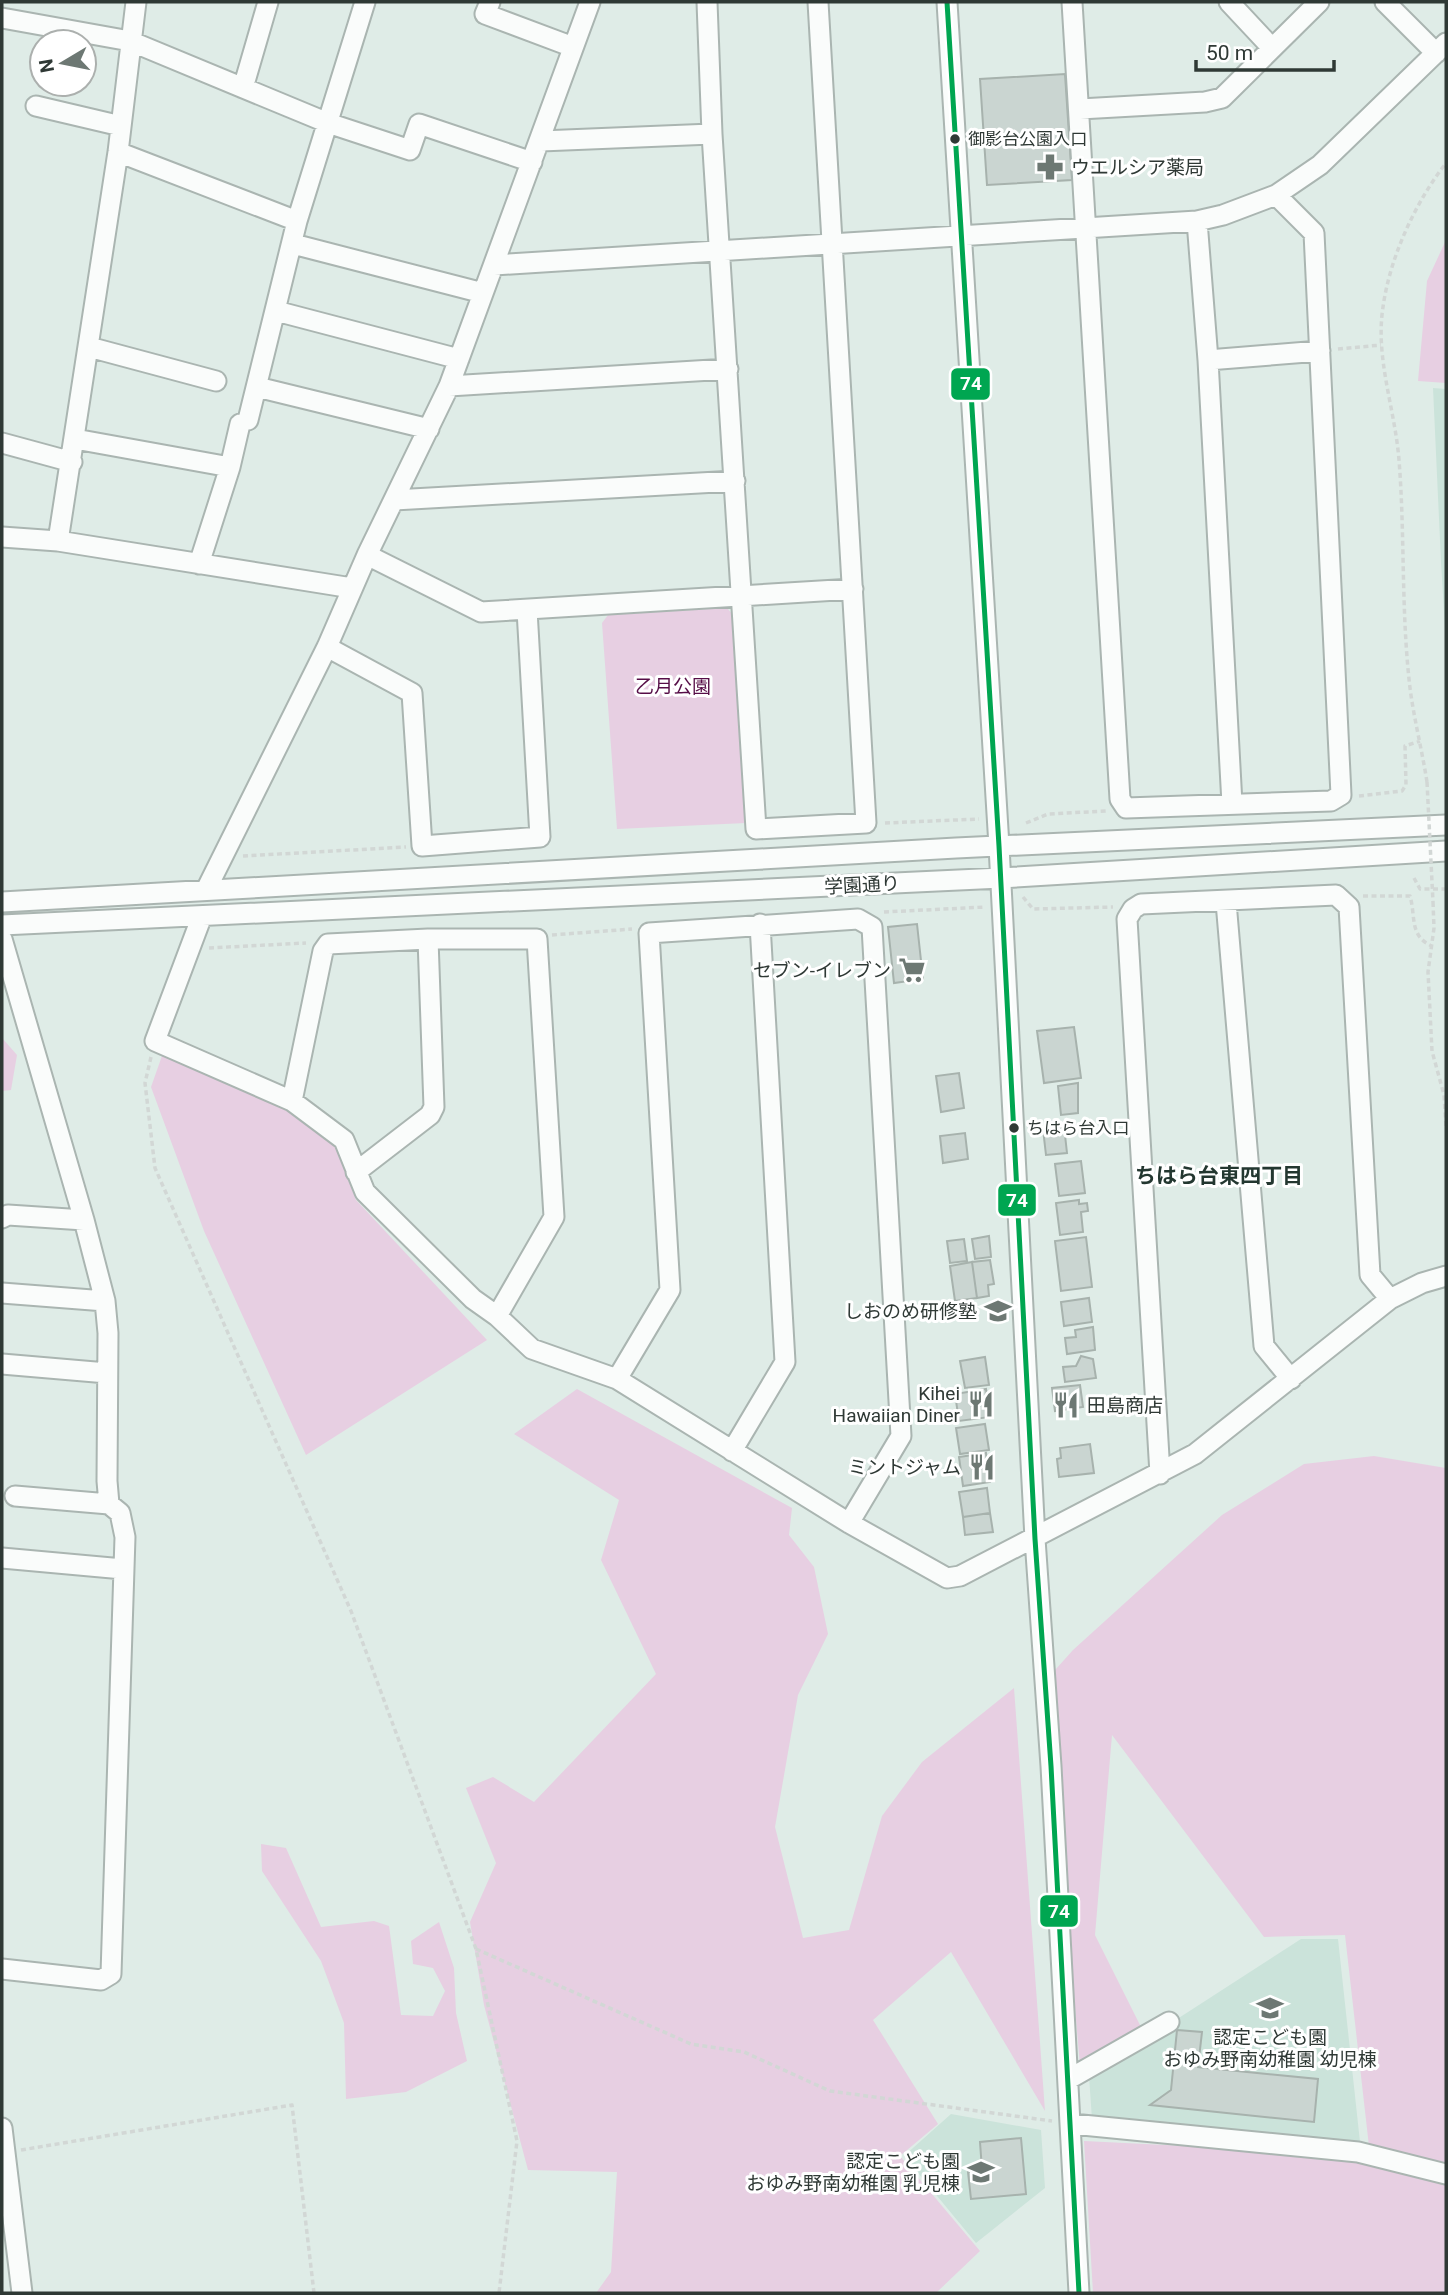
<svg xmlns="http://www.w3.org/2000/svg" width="1448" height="2295" font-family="Roboto,'Noto Sans JP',sans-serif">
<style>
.built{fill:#cbe3da}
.green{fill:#e7cfe2}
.building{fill:#cad5d1;stroke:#a7b2ad;stroke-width:2}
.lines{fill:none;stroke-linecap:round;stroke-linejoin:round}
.minor-casing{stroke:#aab5b1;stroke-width:23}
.path{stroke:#d2d7d5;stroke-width:3.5;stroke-dasharray:5 3.5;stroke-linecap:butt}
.minor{stroke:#fafcfb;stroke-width:19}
.path-bridge{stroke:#d2d7d5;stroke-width:3.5;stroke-dasharray:5 3.5;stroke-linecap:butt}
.bus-1-casing{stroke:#fff;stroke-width:10}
.bus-1{stroke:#00a651;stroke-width:5}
.bus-dot{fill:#2f3935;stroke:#fff;stroke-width:2.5}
.labels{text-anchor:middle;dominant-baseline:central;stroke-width:6;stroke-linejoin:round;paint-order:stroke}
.bus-label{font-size:17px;fill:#2f3935;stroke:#fff;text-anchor:start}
.poi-label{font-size:19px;fill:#2f3935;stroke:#fff;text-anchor:end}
.park-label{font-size:19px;fill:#560d47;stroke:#fff}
.street-label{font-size:19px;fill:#2f3935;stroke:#fff}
.neighbourhood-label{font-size:21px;font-weight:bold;fill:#233730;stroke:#fff}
.line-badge{stroke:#fff;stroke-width:2.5}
.badge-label{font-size:19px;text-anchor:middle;font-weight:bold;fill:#fff}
</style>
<rect width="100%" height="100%" fill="#dfece7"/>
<path class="built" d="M1433,388L1446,389V644L1441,562Z
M1301,1939H1338L1360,2142L1092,2119L1089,2076Z
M951,2114L1041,2130L1045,2188L976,2243L904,2156Z"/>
<path class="green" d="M1446,240V383L1418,381L1427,281Z
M727,608L734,616L746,823L617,829L602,623L608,615Z
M3,1039L17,1055L11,1090L2,1091Z
M163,1053L283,1105L335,1146L356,1200L487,1340L306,1455L204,1231L151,1087Z
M577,1389L792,1508L789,1535L814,1567L828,1634L798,1695L775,1827L803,1938L849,1930L882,1816L922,1762L1014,1688L1045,2111L951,1952L873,2020L938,2124L900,2156L980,2251L936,2293H596L611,2272L617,2172L528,2170L484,2005L470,1922L496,1863L466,1788L493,1777L534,1802L656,1674L601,1560L619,1500L514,1434Z
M1374,1456L1446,1468V2293H1093L1084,2141L1370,2155L1345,1935L1264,1937L1112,1735L1095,1935L1142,2029L1080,2066L1047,1679L1073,1650L1222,1515L1304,1464Z
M261,1844L286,1848L321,1927L374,1921L389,1926L401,2015L433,2016L445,1991L433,1968L413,1964L411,1941L439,1922L454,1968L456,2013L467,2061L406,2092L346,2099L344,2023L321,1961L262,1871Z"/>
<path class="building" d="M1065,74L1072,180L987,185L980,79Z
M917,924L923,979L894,983L888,927Z
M1074,1027L1081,1078L1044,1083L1037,1031Z
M959,1073L964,1108L941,1112L936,1076Z
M1078,1083V1113L1061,1115L1058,1086Z
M1064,1126L1067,1153L1046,1155L1043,1129Z
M965,1133L968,1159L943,1163L940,1136Z
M1081,1161L1085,1193L1059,1196L1055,1164Z
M1079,1200V1204L1087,1203L1088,1211L1081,1212L1083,1232L1060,1235L1056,1203Z
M989,1236L991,1257L975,1259L972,1239Z
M1086,1237L1092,1287L1061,1291L1055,1241Z
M964,1239L967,1261L950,1263L947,1241Z
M990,1260L994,1284L988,1285L989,1296L977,1298L972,1262Z
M972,1262L977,1298L955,1301L950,1266Z
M1089,1298L1092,1322L1064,1326L1061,1302Z
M1093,1327L1095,1350L1067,1354L1065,1338L1076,1337L1075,1330Z
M1081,1356L1093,1359L1096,1378L1065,1382L1063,1367L1076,1366Z
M985,1357L989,1385L965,1388L960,1361Z
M1080,1385L1083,1407L1055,1411L1052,1388Z
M986,1389L990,1417L959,1421L955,1394Z
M985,1424L989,1450L960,1454L956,1428Z
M1090,1444L1094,1473L1059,1477L1057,1459L1061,1458L1060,1448Z
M986,1453L990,1482L963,1486L959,1457Z
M987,1488L990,1513L963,1517L959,1492Z
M990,1513L993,1532L965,1535L963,1517Z
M1177,2030L1202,2032L1198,2067L1318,2079L1314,2122L1150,2105L1171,2090Z
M1021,2138L1026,2194L971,2199L968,2172L982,2170L980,2142Z"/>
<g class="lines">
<g class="minor-casing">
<path id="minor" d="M490,2L485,14L573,47
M707,2L712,134L756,829L866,823L818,2
M947,2L999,846L1035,1539L1051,1766L1079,2293
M1072,2L1120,799L1126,808L1331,801L1341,795L1314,233L1276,195
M1229,2L1272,48
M1385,2L1436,53
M2,18L130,41L328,123L410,150L419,124L532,162
M243,88L268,2
M36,106L121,126
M1080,109L1205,102L1222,98L1319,2
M541,141L712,134
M118,152L297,221
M1197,221L1208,360L1232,804
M293,244L483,293
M494,265L1197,221L1223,215L1276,195L1320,165L1446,43
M276,311L459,359
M89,347L216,381
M1208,360L1320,351
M449,386L728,369
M257,387L429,429
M248,420L297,221L365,2
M75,439L230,467
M2,443L72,462
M394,500L735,481
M2,537L58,541L352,588
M58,541L118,152L136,2
M367,555L481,612L853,589
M199,564L230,467L240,424
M327,647L412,693L422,846L540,837L527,610
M207,888L327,647L367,555L449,386L590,2
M2,902L956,848L1446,825
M1226,902L1264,1346L1291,1379
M202,916L155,1041L292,1101L344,1140L365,1192L473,1299L497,1316L532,1349L617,1379L849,1523L947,1578L960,1576L1195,1454L1390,1299L1422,1283L1446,1276
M2,925L1001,878L1446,851
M2,939L84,1220L105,1301L108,1333L107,1481L109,1504L120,1513L125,1537L111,1974L101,1980L2,1969
M292,1101L323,951L328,944L428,939H537L554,1217L497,1316
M356,1172L430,1115L434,1107L428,939
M2,1218L8,1215L84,1220
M2,1293L105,1301
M2,1364L107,1373
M617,1379L670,1290L649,933L858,919L872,927L901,1436L849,1523
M732,1451L785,1362L760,924
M1160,1474L1127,919L1133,909L1141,904L1336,895L1349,907L1370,1275L1390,1299
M15,1496L109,1504
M2,1558L123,1569
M1069,2079L1169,2022
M1072,2124L1358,2152L1446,2174
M2,2128L22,2293"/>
</g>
<path class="path" d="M1338,349L1381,345
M1427,782C1422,750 1414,719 1410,688C1401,612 1405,535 1399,460C1395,409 1375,358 1383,307C1390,257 1415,203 1446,163
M1359,796L1402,791L1406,785L1405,746L1420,741
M885,823L979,819
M1026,823L1048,814L1106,811
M243,856L406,847
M1414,878L1420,889H1446
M1363,896H1410C1416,917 1409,936 1432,946
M1023,897L1033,909L1113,907
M1433,902L1434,928L1428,972L1432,1051L1444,1095L1446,1126
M884,912L985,907
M552,935L632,929
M209,948L306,943
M151,1057L145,1083L155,1168L351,1611L476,1949L517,2141L499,2293
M476,1949L691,2044L744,2052L830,2091L1052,2121
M21,2150L292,2105L314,2293"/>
<use href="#minor" class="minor"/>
<path class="path-bridge" d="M1427,782L1433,902"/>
<g class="bus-1-casing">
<path id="bus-1" d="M947,2L999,846L1035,1539L1051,1766L1079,2293"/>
</g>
<use href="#bus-1" class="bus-1"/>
</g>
<defs>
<g id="pharmacy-bare" transform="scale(2.1)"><path d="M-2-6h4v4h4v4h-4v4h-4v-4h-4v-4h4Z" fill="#6d7873" stroke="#fff" stroke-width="2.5" paint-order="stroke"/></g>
<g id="supermarket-bare" transform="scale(2.1)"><path d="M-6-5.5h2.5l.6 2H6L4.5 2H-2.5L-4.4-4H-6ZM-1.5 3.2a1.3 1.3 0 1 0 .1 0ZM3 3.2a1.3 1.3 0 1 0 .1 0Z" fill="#6d7873" stroke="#fff" stroke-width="2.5" paint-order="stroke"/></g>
<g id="school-bare" transform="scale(2.1)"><path d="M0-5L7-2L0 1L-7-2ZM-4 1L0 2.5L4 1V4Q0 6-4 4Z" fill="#6d7873" stroke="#fff" stroke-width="2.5" paint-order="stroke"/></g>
<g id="restaurant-bare" transform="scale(2.1)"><path d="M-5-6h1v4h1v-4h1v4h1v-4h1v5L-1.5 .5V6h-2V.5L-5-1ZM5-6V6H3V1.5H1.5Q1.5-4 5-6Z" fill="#6d7873" stroke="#fff" stroke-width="2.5" paint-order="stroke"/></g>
</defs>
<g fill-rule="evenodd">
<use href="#pharmacy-bare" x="1050" y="167"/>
<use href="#supermarket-bare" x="912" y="970"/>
<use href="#school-bare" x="998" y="1311"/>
<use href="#restaurant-bare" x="981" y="1404"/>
<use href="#restaurant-bare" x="1066" y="1405"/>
<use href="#restaurant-bare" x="982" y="1467"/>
<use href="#school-bare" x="1270" y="2008"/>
<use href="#school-bare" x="981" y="2172"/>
</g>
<g class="bus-dot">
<circle cx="955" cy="139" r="6"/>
<circle cx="1014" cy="1128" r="6"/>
</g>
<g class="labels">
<g class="bus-label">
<text x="968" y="139">御影台公園入口</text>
<text x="1027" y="1128">ちはら台入口</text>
</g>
<g class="poi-label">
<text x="1071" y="167" text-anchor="start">ウエルシア薬局</text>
<text x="891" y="970">セブン-イレブン</text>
<text x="977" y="1311">しおのめ研修塾</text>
<text x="960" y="1393">Kihei<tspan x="960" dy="22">Hawaiian Diner</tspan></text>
<text x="1087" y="1405" text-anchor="start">田島商店</text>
<text x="961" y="1467">ミントジャム</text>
<text x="1270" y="2037" text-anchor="middle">認定こども園<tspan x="1270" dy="22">おゆみ野南幼稚園 幼児棟</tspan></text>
<text x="960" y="2161">認定こども園<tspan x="960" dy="22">おゆみ野南幼稚園 乳児棟</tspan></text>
</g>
<g class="park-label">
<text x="673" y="686">乙月公園</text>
</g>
<g class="street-label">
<text transform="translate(862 885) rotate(-3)">学園通り</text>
</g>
<g class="neighbourhood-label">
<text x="1219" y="1176">ちはら台東四丁目</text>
</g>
</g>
<g class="line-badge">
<rect x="950" y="367" width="41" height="34" rx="7" fill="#00a651"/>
<rect x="997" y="1183" width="40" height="34" rx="7" fill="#00a651"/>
<rect x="1039" y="1894" width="40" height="34" rx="7" fill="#00a651"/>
</g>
<g class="badge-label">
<text x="971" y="390">74</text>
<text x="1017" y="1207">74</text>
<text x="1059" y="1918">74</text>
</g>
<rect width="1448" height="2295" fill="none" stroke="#2f3935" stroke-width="7"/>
<g transform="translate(63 63) rotate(260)"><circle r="33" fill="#ffffff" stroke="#acb0ae" stroke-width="2"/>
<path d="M0-5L12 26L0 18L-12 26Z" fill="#6d7873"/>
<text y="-10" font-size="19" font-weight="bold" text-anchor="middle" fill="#2f3935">N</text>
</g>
<path d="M1196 60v10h138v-10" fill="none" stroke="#2f3935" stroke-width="3.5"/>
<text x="1206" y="60" font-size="21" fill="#2f3935" stroke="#ffffff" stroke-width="5" paint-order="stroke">50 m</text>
</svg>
